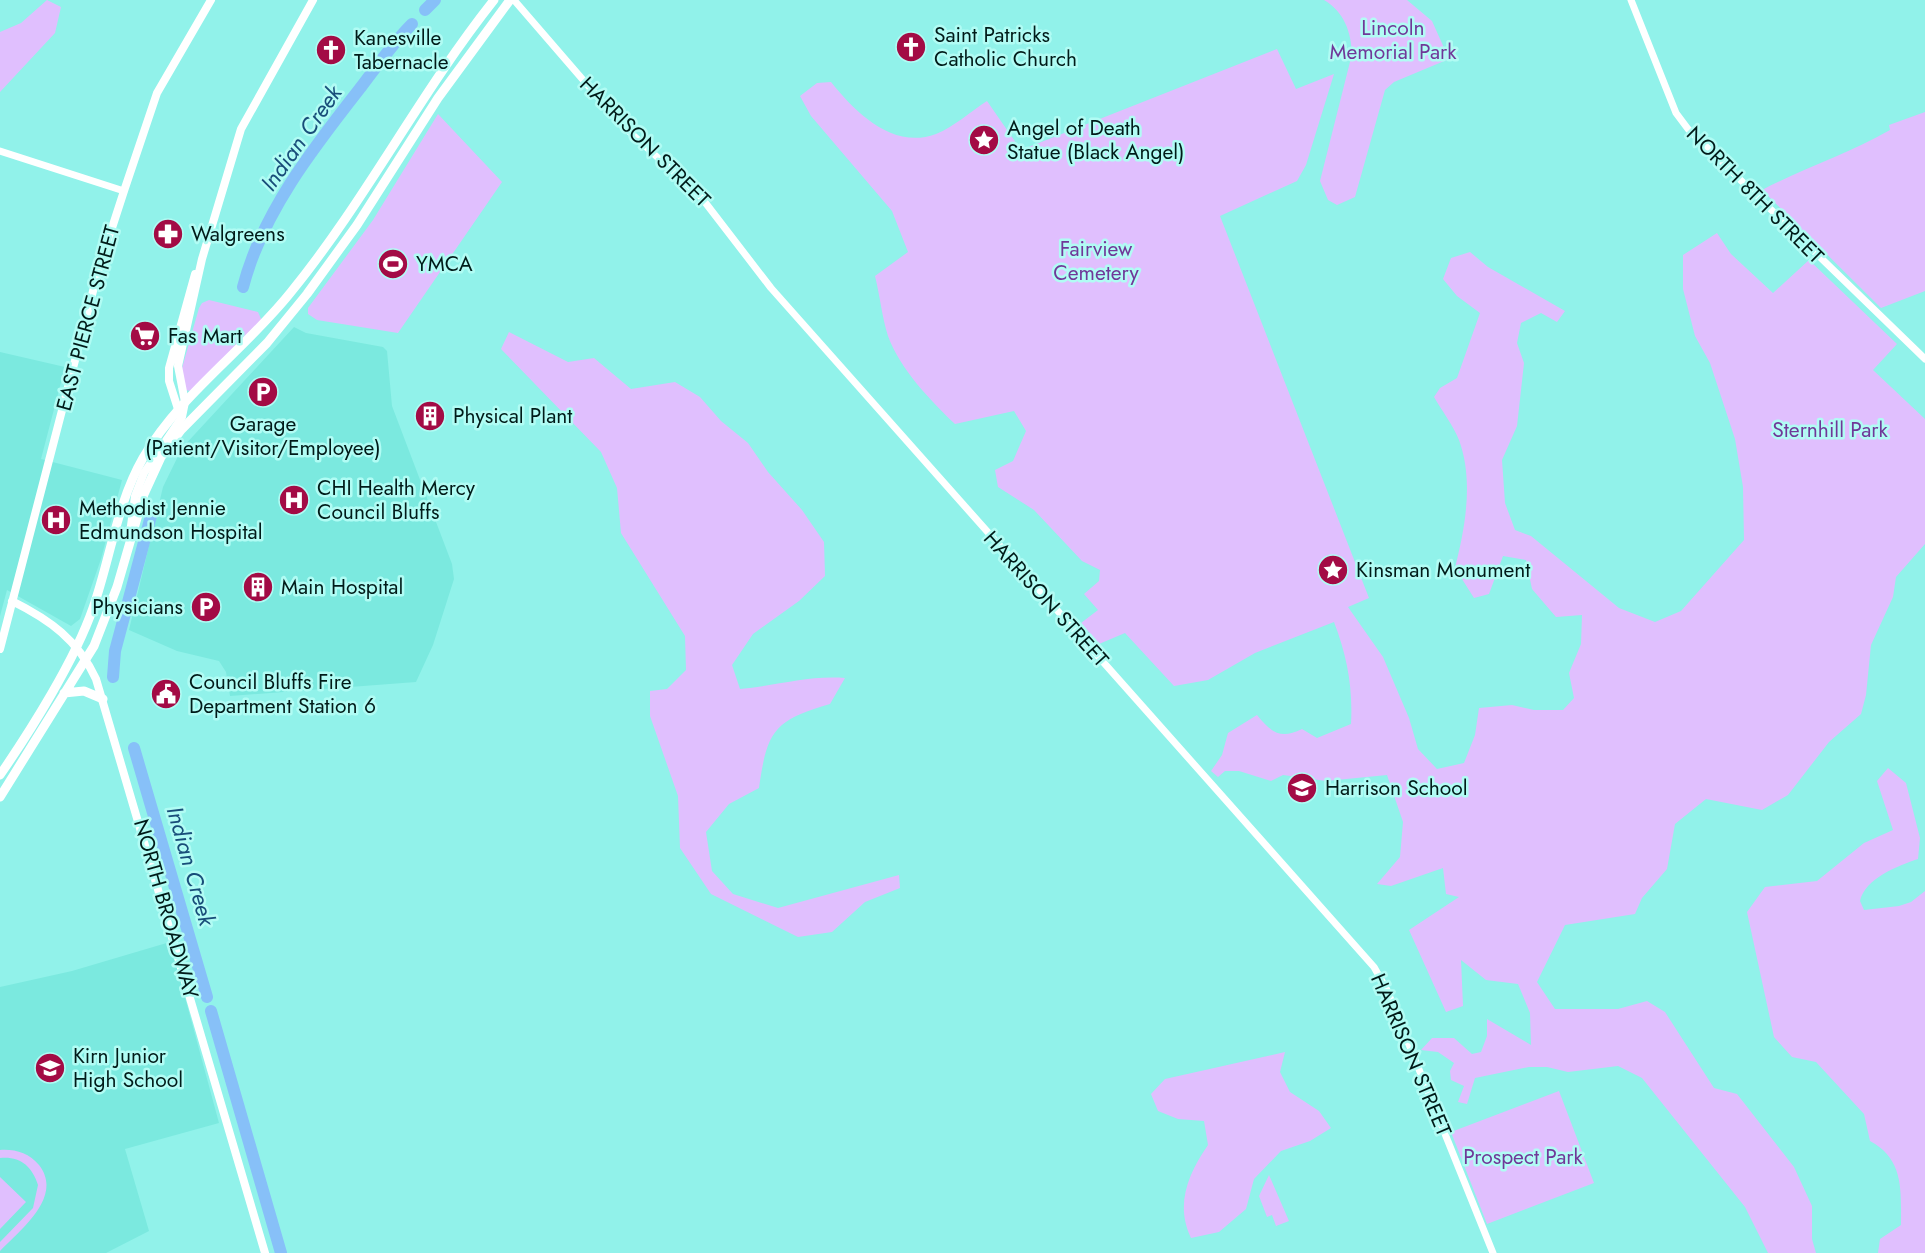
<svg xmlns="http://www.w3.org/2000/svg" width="1925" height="1253" font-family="Jost,sans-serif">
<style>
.built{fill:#7be9df}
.green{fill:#e0bffe}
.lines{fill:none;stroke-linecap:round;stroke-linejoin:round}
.river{stroke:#87c0f8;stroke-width:12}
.tertiary{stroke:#fff;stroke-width:7}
.secondary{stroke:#fff;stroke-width:8}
.primary{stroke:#fff;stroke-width:9}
.labels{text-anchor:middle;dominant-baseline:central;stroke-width:5;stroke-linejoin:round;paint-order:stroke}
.park-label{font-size:21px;fill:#703898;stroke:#b1fcf4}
.poi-label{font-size:21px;fill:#001b19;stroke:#b1fcf4;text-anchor:start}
.street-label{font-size:21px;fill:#001b19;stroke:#b1fcf4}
.water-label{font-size:23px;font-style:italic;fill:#184d79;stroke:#b1fcf4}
</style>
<rect width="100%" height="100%" fill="#91f2ea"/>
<path class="built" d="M294,327L306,333L383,347L387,351L392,406L452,564L454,579L433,645L416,682L230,696L226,672L219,661L177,651L129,630L163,487L182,448Z
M0,352L65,367L41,459L122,480L101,559L80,619L71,626L7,590L0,616Z
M170,942L219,1123L125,1149L149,1231L106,1253H0V987L72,971Z"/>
<path class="green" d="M47,0L61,7L55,33L0,92V32L21,23Z
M1324,0H1407L1432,21L1449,59L1394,82L1385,90L1355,197L1337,205L1328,200L1320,181L1352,54C1351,31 1344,12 1324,0Z
M1277,49L1296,89L1334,74L1306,165L1297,181L1220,216L1369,598L1348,607L1383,657L1409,718L1418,749L1437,769L1464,763L1475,735L1479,708L1512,705L1534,710H1563L1574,698L1569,673L1581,644L1582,615L1556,617L1532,589L1526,560L1503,556L1489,594L1474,598L1455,568C1465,528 1474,481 1459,440C1453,425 1442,411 1434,397L1440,388L1457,378L1480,313L1457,296L1443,279L1451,258L1470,252L1488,267L1565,311L1557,322L1541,313L1521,323L1517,343L1524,363L1517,426L1502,460L1505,503L1515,530L1531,536L1619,608L1655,622L1681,611L1744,540L1743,487L1735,439L1710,363L1695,336L1683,289V255L1717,233L1731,254L1773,293L1809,260L1897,344L1873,370L1925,419V544L1896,577L1893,597L1871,645L1866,695L1861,714L1829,742L1788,795L1762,810L1706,799L1675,824L1667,869L1642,898L1635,914L1565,925L1537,982L1555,1009H1618L1647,1001L1665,1012L1714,1088L1737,1094L1794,1167L1812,1206V1239L1816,1253H1768L1745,1207L1642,1078L1618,1066L1568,1072L1547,1067H1529L1475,1078L1467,1104L1458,1102L1464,1086L1451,1080L1450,1071L1454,1063L1438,1052L1421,1050L1432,1038H1454L1472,1054L1481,1052L1487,1036V1019L1531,1045L1530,1013L1518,984L1486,980L1461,960L1463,1006L1446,1012L1409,930L1459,897L1446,894L1443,868L1391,886L1377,884L1400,857L1403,822L1387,775L1326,781L1283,775L1271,781L1239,771H1225L1218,777L1211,771L1222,755L1228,733L1257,715C1271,732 1280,740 1302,729L1317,738L1351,724C1353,687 1347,656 1334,622L1255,653L1208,680L1174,686L1125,633L1099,644L1081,623L1098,610L1084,594L1099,581L1100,570L1082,561L1034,510L998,487L995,470L1013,461L1026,431L1014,411L955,424C930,400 900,369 888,336C882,317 880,296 875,276L908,252L892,211L811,116L800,96L817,83L831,82C856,113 893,150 936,134C954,127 971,111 987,101L1021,150Z
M1925,112V291L1881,308L1762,190C1804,168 1848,154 1890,130L1889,125Z
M438,114L502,182L398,333L317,320L308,314V308L373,220Z
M209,300L258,312L262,321L191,391L185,390L182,368L199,308L202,303Z
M509,332L568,362L594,358L631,389L675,382L700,397L721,421L748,443L768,472L802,510L824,542L825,576L799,601L753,634L732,665L740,689C775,686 809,675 845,678L830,704C774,720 767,731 759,788L729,804L706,832L712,871L733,894L778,908L899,875L900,888L865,902L832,932L798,937L711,894L680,848L678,796L650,716V691L667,689L686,670L685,636L621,533L617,488L601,452L501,349Z
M1888,768L1906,783L1920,838L1918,859C1898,866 1865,878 1860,901L1864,910L1899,906L1911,902L1925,891V1253H1878L1880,1239L1901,1225C1901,1190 1904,1159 1870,1141L1864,1114L1816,1062L1792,1057L1774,1037L1747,912L1765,887L1817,881L1864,843L1893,830L1877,781Z
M1285,1052L1280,1072L1290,1092L1319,1111L1331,1128L1310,1141L1281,1151L1254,1179L1246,1209L1219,1232L1191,1238C1175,1205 1188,1174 1208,1145L1204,1121L1178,1119L1158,1111L1151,1094L1165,1079Z
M1559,1091L1594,1183L1487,1224L1451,1132Z
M0,1150C15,1149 29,1153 39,1165C64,1197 20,1230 0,1251V1242L33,1208L38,1185C32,1166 20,1156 0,1158Z
M1269,1175L1289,1221L1276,1226L1272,1215L1267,1217L1259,1196Z
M0,1177L26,1202L0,1229Z"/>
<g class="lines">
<path class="river" d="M425,10L435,0
M243,287C262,213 314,147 361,87C377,66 393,43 412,24
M113,677L115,651L152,512
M134,748L207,997
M211,1011L281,1253"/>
<path class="tertiary" d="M514,0L622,125L701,197L771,288L1374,967L1387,990L1493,1253
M1631,0L1676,113L1688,129L1925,359
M0,151L124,191"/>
<path class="secondary" d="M178,409L169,381V368L195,274
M130,533L135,496L144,473L182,417L185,402L178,366L202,259L241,129L313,0
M12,601C50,620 78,640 96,679L265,1253
M0,649L99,268L124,191L157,93L211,0"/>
<path class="primary" d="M64,693L84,691L103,699
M0,775C31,730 75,660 93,608C110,560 117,503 143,458C181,393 245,350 291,292C366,200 420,93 494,0
M0,797L94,646L117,587L144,494L161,457L181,430L267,343L307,294L357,225L438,98L510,0"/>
</g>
<defs>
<g id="church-disc" transform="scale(1.575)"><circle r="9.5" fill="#a30b45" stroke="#b1fcf4"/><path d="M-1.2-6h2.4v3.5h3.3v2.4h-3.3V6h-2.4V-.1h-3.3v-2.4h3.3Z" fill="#fff"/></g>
<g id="sight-disc" transform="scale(1.575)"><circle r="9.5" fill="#a30b45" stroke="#b1fcf4"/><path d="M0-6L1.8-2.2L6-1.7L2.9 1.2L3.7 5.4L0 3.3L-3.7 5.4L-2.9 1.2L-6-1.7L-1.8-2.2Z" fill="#fff"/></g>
<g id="pharmacy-disc" transform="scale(1.575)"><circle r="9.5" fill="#a30b45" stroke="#b1fcf4"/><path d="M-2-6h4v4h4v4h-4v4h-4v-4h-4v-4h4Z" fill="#fff"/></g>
<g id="stadium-disc" transform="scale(1.575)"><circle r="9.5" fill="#a30b45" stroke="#b1fcf4"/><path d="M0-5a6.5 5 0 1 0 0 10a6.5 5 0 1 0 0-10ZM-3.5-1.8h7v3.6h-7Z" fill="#fff"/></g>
<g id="supermarket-disc" transform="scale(1.575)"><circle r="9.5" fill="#a30b45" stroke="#b1fcf4"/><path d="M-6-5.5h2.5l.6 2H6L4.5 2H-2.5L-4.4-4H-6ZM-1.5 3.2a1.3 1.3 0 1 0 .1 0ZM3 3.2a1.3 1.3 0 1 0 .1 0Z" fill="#fff"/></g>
<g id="parking-disc" transform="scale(1.575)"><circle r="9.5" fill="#a30b45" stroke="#b1fcf4"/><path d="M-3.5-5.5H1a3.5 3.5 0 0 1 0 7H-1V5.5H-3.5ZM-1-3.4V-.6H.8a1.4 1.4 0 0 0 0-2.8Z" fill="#fff"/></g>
<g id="building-disc" transform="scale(1.575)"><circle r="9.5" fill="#a30b45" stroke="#b1fcf4"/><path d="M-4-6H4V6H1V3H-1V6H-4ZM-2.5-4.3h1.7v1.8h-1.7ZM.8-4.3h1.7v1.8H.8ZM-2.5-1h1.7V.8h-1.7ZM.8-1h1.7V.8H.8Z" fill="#fff"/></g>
<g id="hospital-disc" transform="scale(1.575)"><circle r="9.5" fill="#a30b45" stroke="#b1fcf4"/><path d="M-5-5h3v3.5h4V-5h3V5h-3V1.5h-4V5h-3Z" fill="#fff"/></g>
<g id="civic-disc" transform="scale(1.575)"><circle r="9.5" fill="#a30b45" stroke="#b1fcf4"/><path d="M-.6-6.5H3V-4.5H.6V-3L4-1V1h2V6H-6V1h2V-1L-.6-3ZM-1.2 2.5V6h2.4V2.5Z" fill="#fff"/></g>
<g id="school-disc" transform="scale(1.575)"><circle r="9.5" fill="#a30b45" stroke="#b1fcf4"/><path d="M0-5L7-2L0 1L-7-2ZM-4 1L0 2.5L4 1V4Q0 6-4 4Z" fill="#fff"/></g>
</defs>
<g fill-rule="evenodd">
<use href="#church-disc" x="911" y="47"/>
<use href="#church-disc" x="331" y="50"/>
<use href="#sight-disc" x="984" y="140"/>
<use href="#pharmacy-disc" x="168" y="234"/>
<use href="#stadium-disc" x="393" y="264"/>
<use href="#supermarket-disc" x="145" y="336"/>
<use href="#parking-disc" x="263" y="392"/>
<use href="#building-disc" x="430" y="416"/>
<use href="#hospital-disc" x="294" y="500"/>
<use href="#hospital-disc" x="56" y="520"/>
<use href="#sight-disc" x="1333" y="570"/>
<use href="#building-disc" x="258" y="587"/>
<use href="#parking-disc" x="206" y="607"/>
<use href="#civic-disc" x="166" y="694"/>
<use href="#school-disc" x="1302" y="788"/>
<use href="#school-disc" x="50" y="1068"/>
</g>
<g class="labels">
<g class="park-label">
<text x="1393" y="28">Lincoln<tspan x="1393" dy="24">Memorial Park</tspan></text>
<text x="1096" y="249">Fairview<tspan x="1096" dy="24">Cemetery</tspan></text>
<text x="1830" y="430">Sternhill Park</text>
<text x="1523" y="1157">Prospect Park</text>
</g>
<g class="poi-label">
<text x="934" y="35">Saint Patricks<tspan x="934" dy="24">Catholic Church</tspan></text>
<text x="354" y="38">Kanesville<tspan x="354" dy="24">Tabernacle</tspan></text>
<text x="1007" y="128">Angel of Death<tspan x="1007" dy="24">Statue (Black Angel)</tspan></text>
<text x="191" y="234">Walgreens</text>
<text x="416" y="264">YMCA</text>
<text x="168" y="336">Fas Mart</text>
<text x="453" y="416">Physical Plant</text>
<text x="263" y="424" text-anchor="middle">Garage<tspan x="263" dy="24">(Patient/Visitor/Employee)</tspan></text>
<text x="317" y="488">CHI Health Mercy<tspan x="317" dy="24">Council Bluffs</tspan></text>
<text x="79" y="508">Methodist Jennie<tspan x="79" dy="24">Edmundson Hospital</tspan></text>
<text x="1356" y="570">Kinsman Monument</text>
<text x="281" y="587">Main Hospital</text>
<text x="183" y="607" text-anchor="end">Physicians</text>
<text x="189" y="682">Council Bluffs Fire<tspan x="189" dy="24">Department Station 6</tspan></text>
<text x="1325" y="788">Harrison School</text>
<text x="73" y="1056">Kirn Junior<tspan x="73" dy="24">High School</tspan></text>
</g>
<g class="street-label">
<text transform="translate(645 142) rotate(45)">HARRISON STREET</text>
<text transform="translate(1755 195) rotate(45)">NORTH 8TH STREET</text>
<text transform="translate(88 318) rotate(-75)">EAST PIERCE STREET</text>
<text transform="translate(1046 599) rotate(48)">HARRISON STREET</text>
<text transform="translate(166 909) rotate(74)">NORTH BROADWAY</text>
<text transform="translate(1411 1055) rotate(67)">HARRISON STREET</text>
</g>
<g class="water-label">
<text transform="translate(301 138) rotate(-55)">Indian Creek</text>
<text transform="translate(191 866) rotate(74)">Indian Creek</text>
</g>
</g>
</svg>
